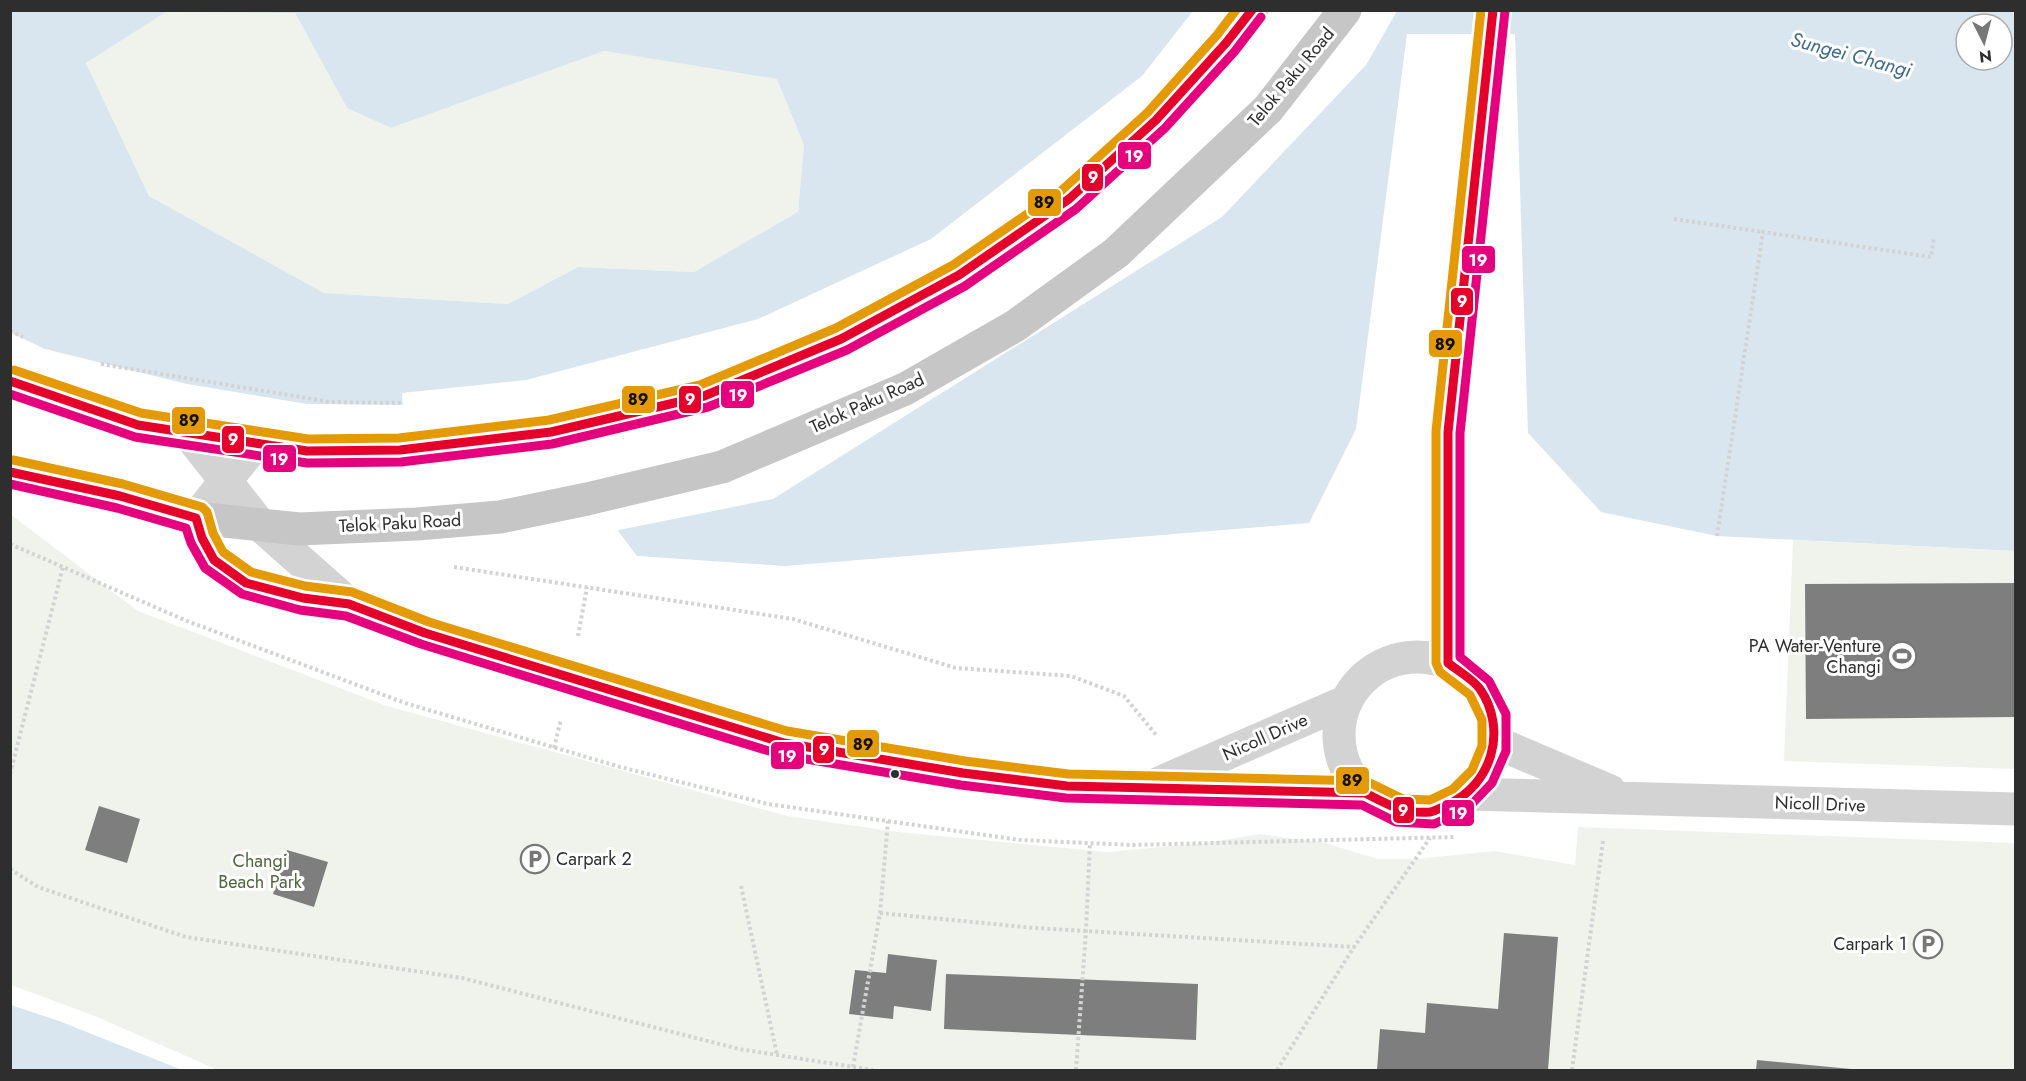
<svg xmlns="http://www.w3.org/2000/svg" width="2026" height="1081" font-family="Jost,sans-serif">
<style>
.green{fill:#f0f3ec}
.water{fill:#d9e6f0;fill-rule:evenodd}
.pier{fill:#fff}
.building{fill:#7e7e7e}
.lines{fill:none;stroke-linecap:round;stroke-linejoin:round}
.path{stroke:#d3d3d3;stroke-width:4;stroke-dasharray:3 3;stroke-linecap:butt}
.street{stroke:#d3d3d3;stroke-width:33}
.primary{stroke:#c6c6c6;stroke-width:33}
.bus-1-casing{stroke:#fff;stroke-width:14}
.bus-2-casing{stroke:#fff;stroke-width:14}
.bus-3-casing{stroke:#fff;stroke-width:14}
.bus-1{stroke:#e4002b;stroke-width:9}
.bus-2{stroke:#e5007d;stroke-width:9}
.bus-3{stroke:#e39a05;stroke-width:9}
.bus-dot{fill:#2e2e2e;stroke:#fff;stroke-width:2}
.labels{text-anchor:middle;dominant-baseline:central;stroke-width:6;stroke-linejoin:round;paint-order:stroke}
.street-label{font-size:18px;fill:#2e2e2e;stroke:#fff}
.poi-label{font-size:18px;fill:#2e2e2e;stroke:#fff;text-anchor:end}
.park-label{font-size:18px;fill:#4f673e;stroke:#fff}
.water-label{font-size:20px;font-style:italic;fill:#416a8b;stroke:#fff}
.line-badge{stroke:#fff;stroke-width:2}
.badge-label{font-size:16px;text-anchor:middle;font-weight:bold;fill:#fff}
.pale-badge-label{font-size:16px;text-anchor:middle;font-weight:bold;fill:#111}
</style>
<rect width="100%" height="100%" fill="#fff"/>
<path class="green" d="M166,12L295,13L347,108L391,128L604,51L778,79L804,145L798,213L694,272L578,267L508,304L324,293L149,196L86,63Z
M10,514L138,611L384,705L787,816L898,832L1107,852L1205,843L1260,834L1325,843L1378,859H1416L1495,851L1575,865L1578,827L2015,843V1070H218L95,1016L11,985Z
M1793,540L2015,551V769L1784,761Z"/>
<path class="water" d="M10,11H2015V551L1717,536L1601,512L1528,433L1515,34H1407L1356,429L1309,523L785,566L637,556L510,388L420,405L307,404L187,384L45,349L11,333ZM166,12L295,13L347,108L391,128L604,51L777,79L804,145L798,212L694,272L578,267L508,304L324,293L149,196L86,63ZM1966,24H2002V60H1966Z
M11,1005L59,1021L182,1070H11Z"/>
<path class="pier" d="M1193,11H1397L1366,65L1222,217L773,499L614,531L508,391L421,408H403L402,393L526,380L758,319L931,239L1142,76Z"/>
<path class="building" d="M2016,583V717L1806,719L1805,584Z
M99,806L140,819L127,863L85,850Z
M287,850L328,862L314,907L273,894Z
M1504,933L1558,937L1548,1070H1377L1380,1029L1425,1033L1427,1003L1498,1009Z
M888,954L937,960L931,1011L894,1006L893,1019L849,1014L855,970L886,973Z
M946,974L1198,984L1196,1040L944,1029Z
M1757,1060L1851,1069V1070H1756Z"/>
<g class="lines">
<path class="path" d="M1674,219L1763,232
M10,331L23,337
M101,364L331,402L403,403
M1717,536L1763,232L1931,257L1934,237
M10,544L187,621L405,703L620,767L768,804L1020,840L1132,845L1455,837
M454,567L793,619L956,668L1071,676L1124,696L1157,736
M578,636L587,587
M554,748L561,719
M10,774L63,567
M10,869L38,887L186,937L462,978L739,1049L873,1070
M741,886L777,1055
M880,913L1035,928L1354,947
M853,1067L880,913L888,821
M1076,1070L1086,931L1090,843
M1277,1070L1354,947L1430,838
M1572,1070L1603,841"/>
<path class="street" d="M188,433L261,526L349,604
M255,444L196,518L202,538L214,560L246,583L303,598L349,604L425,633L784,743L963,773L1067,786L1365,793
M1339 735a78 78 0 1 1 156 0a78 78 0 1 1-156 0Z
M1495,742L1610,791
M1159,783L1347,701
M1467,794L2016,809"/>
<path class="primary" d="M10,381L138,425L307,451L400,450L551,432L704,396L841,339L959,275L1069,199L1156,120L1226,43L1252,10
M10,472L120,496L196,518L299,529L417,524L500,517L587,499L722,467L905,389L1015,326L1116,253L1268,109L1345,10
M1448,663V432L1493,10"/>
<g class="bus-1-casing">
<path id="bus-1" d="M10,381L138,425L307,451L400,450L551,432L704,396L841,339L959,275L1069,199L1156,120L1226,43L1252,10
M10,472L120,496L196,518L202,538L214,560L246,583L303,598L349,604L425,633L784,743L963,773L1067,786L1365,793C1389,805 1402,814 1430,812C1436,811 1442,807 1447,805C1492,785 1508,730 1480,689C1473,679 1458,671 1448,663V432L1493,10"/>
</g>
<g class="bus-2-casing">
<path id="bus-2" d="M10,394L135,437L307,463L401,462L552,444L708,407L847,350L965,286L1076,209L1165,128L1235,51L1261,17
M10,484L117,508L186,528L191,543L205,568L242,594L300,610L346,616L421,644L782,755L961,785L1066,798L1362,805L1396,822L1434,824L1467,809L1492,783L1506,751V714L1489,681L1460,657V433L1505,11"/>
</g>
<g class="bus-3-casing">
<path id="bus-3" d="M14,370L141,413L308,439L399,438L549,420L700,385L836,328L953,265L1062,190L1148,112L1217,35L1236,10
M13,460L123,484L202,507L207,512L213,533L223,552L251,572L305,586L352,592L429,622L787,731L965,761L1068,774L1366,781L1403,799L1430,800L1453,789L1472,770L1482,746V720L1470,695L1440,672L1436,663V431L1481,10"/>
</g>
<use href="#bus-1" class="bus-1"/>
<use href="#bus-2" class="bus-2"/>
<use href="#bus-3" class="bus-3"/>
</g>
<defs>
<g id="stadium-ring" transform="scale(1.5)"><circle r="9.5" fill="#fff" stroke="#777" stroke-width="1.5"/><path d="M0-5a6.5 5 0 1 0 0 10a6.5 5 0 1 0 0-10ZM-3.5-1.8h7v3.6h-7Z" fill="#777"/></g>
<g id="parking-ring" transform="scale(1.5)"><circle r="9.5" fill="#fff" stroke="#777" stroke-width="1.5"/><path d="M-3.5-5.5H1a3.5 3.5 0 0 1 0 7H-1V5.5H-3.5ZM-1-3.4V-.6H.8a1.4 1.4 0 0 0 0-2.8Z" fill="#777"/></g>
</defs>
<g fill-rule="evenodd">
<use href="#stadium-ring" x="1902" y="656"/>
<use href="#parking-ring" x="535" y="859"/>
<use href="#parking-ring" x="1928" y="944"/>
</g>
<circle class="bus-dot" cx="895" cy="774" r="5"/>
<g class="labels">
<g class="street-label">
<text transform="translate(1291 77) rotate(-50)">Telok Paku Road</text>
<text transform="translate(867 403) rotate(-24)">Telok Paku Road</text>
<text transform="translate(400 523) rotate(-3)">Telok Paku Road</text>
<text transform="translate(1265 737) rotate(-24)">Nicoll Drive</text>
<text transform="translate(1820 804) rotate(2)">Nicoll Drive</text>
</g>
<g class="poi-label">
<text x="1881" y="646">PA Water-Venture<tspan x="1881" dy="21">Changi</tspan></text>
<text x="556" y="859" text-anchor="start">Carpark 2</text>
<text x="1907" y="944">Carpark 1</text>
</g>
<g class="park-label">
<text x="260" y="861">Changi<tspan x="260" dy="21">Beach Park</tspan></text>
</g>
<g class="water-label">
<text transform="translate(1851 55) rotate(15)">Sungei Changi</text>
</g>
</g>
<g class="line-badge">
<rect x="1117" y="141" width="35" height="29" rx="6" fill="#e5007d"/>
<rect x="1081" y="163" width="23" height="29" rx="6" fill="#e4002b"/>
<rect x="1027" y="188" width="35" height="29" rx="6" fill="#e39a05"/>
<rect x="1461" y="245" width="35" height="29" rx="6" fill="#e5007d"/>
<rect x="1450" y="287" width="24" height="29" rx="6" fill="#e4002b"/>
<rect x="1428" y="329" width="35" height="29" rx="6" fill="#e39a05"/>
<rect x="720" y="380" width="35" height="29" rx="6" fill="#e5007d"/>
<rect x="678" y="385" width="24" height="29" rx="6" fill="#e4002b"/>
<rect x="621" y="385" width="35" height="29" rx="6" fill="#e39a05"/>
<rect x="171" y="406" width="35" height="29" rx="6" fill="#e39a05"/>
<rect x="221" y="425" width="24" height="29" rx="6" fill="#e4002b"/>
<rect x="262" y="444" width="35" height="29" rx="6" fill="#e5007d"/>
<rect x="846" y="729" width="34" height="29" rx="6" fill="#e39a05"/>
<rect x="812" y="735" width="23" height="29" rx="6" fill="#e4002b"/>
<rect x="770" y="741" width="35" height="29" rx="6" fill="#e5007d"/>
<rect x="1335" y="766" width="35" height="29" rx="6" fill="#e39a05"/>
<rect x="1392" y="796" width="23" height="28" rx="6" fill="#e4002b"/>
<rect x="1441" y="799" width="34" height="28" rx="6" fill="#e5007d"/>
</g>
<g class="badge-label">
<text x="1134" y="162">19</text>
<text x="1093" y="183">9</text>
<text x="1478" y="266">19</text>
<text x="1462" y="307">9</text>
<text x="738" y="401">19</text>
<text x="690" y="405">9</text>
<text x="233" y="445">9</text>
<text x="279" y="465">19</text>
<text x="824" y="755">9</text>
<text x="787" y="762">19</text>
<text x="1403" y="816">9</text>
<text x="1458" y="819">19</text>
</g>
<g class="pale-badge-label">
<text x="1044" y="208">89</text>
<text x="1445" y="350">89</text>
<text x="638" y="405">89</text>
<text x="189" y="426">89</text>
<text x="863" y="750">89</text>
<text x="1352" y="786">89</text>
</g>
<rect width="2026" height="1081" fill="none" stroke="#2e2e2e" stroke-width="24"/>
<g transform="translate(1984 42) rotate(174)"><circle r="28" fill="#ffffff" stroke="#ababab" stroke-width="1.5"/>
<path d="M0-4.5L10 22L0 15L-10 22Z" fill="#777777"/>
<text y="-9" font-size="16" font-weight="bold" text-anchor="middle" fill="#2e2e2e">N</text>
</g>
</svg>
